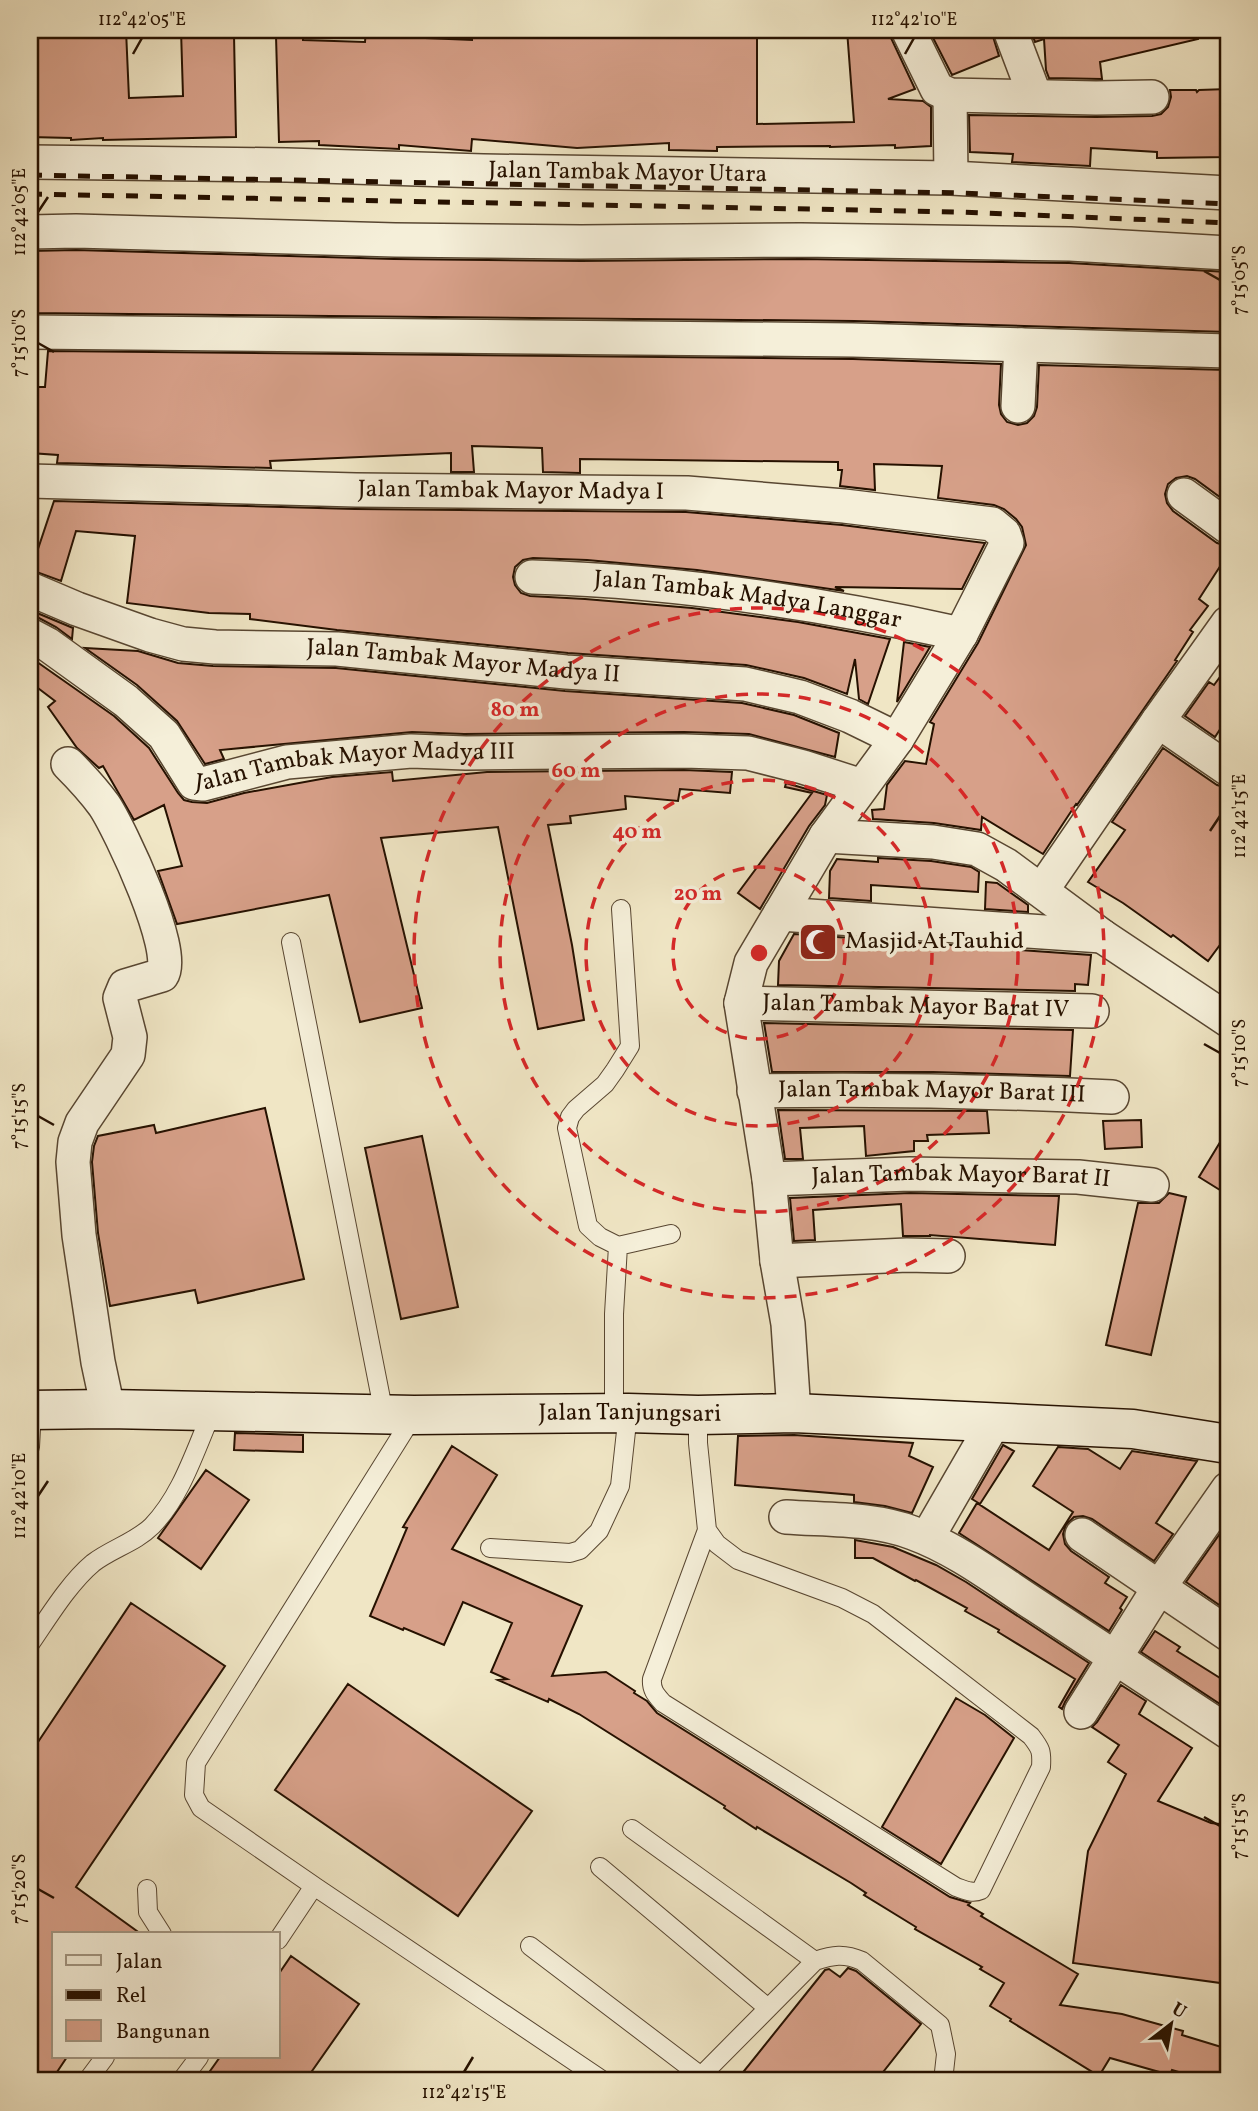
<svg xmlns="http://www.w3.org/2000/svg" width="1258" height="2111" font-family="Vollkorn,serif">
<style>
.building{fill:#d7a089;stroke:#261100;stroke-width:2}
.lines{fill:none;stroke-linecap:round;stroke-linejoin:round}
.service-casing{stroke:#584631;stroke-width:20}
.minor-casing{stroke:#584631;stroke-width:36}
.secondary-casing{stroke:#261100;stroke-width:41}
.service{stroke:#f5efd9;stroke-width:18}
.minor{stroke:#f5efd9;stroke-width:33}
.secondary{stroke:#f5efd9;stroke-width:38}
.rail{stroke:#261100;stroke-width:5;stroke-dasharray:12 12;stroke-linecap:butt}
.ticks{fill:none;stroke:#261100;stroke-width:2.5}
.ring{fill:none;stroke:#d62828;stroke-width:3.5;stroke-dasharray:12 9}
.labels{text-anchor:middle;dominant-baseline:central;stroke-width:7;stroke-linejoin:round;paint-order:stroke}
.street-label{font-size:24px;fill:#261100;stroke:#f5efd9}
.poi-label{font-size:24px;fill:#261100;stroke:#f5efd9;text-anchor:start}
.centre{fill:#d62828;stroke:#f5efd9;stroke-width:3.5}
.ring-label{font-size:21px;text-anchor:middle;font-weight:bold;fill:#d62828;stroke:#f5efd9;stroke-width:7;stroke-linejoin:round;paint-order:stroke}
.neatline{fill:none;stroke:#261100;stroke-width:2.5}
.ticks-label{font-size:18px;text-anchor:middle;fill:#261100}
</style>
<rect width="100%" height="100%" fill="#f0e6c5"/>
<filter id="stains"><feTurbulence type="fractalNoise" baseFrequency=".00286" numOctaves="4"/><feColorMatrix values="0 0 0 0 .2 0 0 0 0 .09 0 0 0 0 .02 0 0 0 .5 -.17"/></filter>
<radialGradient id="worn" r=".72"><stop offset=".6" stop-color="#630" stop-opacity="0"/><stop offset="1" stop-color="#630" stop-opacity=".3"/></radialGradient>
<path class="building" d="M65,30H126L129,98L183,96L181,30H218L219,35H234L236,137L103,140V138L71,140V138L30,137V37L66,38Z
M366,30H403L402,37L472,40V30H757V124L854,122L847,30H889L891,38L915,89L888,99L923,101L931,107V146L895,148V145L830,147V146L717,147V151L669,150V143L577,148L472,139L471,151L399,145V149L319,145V141L279,142L276,36H278V33H303V40L365,42Z
M929,30H991L999,56L952,75Z
M1081,30V33L1111,30H1197L1198,39L1100,62L1102,79L1049,78L1046,70L1044,39L1035,42L1031,31Z
M1228,89V157L1157,158V152L1091,148L1090,166L1012,162L1013,154L970,152L969,115L1096,117L1152,116L1161,114L1168,107L1171,97L1170,90H1196L1197,92L1199,90Z
M76,250L394,259L581,261L801,259L1069,263L1228,272V332L854,321L30,313V251Z
M48,351L853,359L1001,364L999,405L1001,414L1007,422L1018,425L1027,423L1034,416L1037,407L1039,365L1228,370V503L1195,479L1187,476L1176,478L1168,484L1165,494L1167,503L1173,511L1217,543L1228,546V554L1199,599L1208,606L1190,630L1193,632L1175,660L1177,661L1077,805L1076,804L1043,854L982,817L981,830L934,823L873,819L872,810L884,809L887,785L905,761L926,764L934,724L930,722L978,643L1026,545L1022,527L1016,519L1004,509L994,505L938,498L942,466L874,464L875,490L840,486L842,470H838V462L580,459V473L543,472L542,448L472,446L474,472H451V453L270,461L271,468L57,463L58,455L30,453V387H45Z
M54,501L355,509L686,512L842,525L985,543L962,589L835,587L844,591L697,570L587,560L533,558L523,560L515,567L513,577L515,585L521,593L530,596L585,599L692,608L798,622L890,639L868,704L859,699L855,659L847,694L804,678L746,665L568,653L337,630L250,619V614L209,613L127,603L135,536L76,531L61,581L31,570Z
M30,610L73,628L72,639L56,627L39,618L30,616Z
M904,642L930,647L897,702Z
M85,648L138,651L178,663L213,666L336,668L565,691L742,703L794,715L839,733L835,757L749,734L684,732L464,734L412,732L220,750L224,759L205,764L177,721L137,685Z
M30,657L114,716L149,748L178,793L184,800L192,802L207,803L244,793L332,777L392,772L393,781L487,772L684,770L732,772L730,793L680,789L678,801L625,796L626,809L570,816L571,823L548,825L572,945L584,1020L538,1029L498,827L381,838L422,1008L360,1022L329,895L177,924L158,871L182,866L164,805L134,820L103,766L99,768L77,748L48,707L55,701L30,682Z
M1228,666V717L1215,737L1185,716L1209,682L1214,685Z
M1163,748L1217,785L1228,788V934L1208,961L1173,935L1171,937L1123,903L1088,882L1125,830L1112,822Z
M786,783L827,795L825,805L809,826L760,909L738,893L812,793L785,787Z
M878,858L931,861L971,867L979,872L978,892L871,885V901L829,898L830,871L837,859L878,862Z
M986,882L997,883L1028,905V912L985,909Z
M794,934L1091,955L1088,985L1075,984V991L778,985L779,961Z
M764,1023L1073,1030L1070,1076L933,1072H772Z
M265,1108L304,1279L198,1303L195,1290L110,1306L98,1233L92,1162L94,1146L98,1136L154,1125L156,1133Z
M778,1110L987,1111L989,1133L927,1135L928,1141H914V1151L866,1156L864,1126L800,1128L803,1159H785Z
M1141,1120L1142,1147L1105,1149L1103,1121Z
M1228,1129V1195L1199,1177Z
M422,1136L458,1307L401,1319L365,1148Z
M910,1193L1059,1196L1055,1245L930,1235V1236H903L901,1204L813,1210L815,1240L794,1241L790,1198Z
M1169,1193L1186,1197L1151,1355L1106,1345L1138,1203H1159Z
M235,1433L303,1435V1452L234,1450Z
M794,1435L913,1443L909,1456L933,1467L912,1513L885,1506L854,1502V1495L735,1485L738,1436Z
M1003,1445L1014,1451L980,1504L972,1499Z
M452,1446L497,1475L452,1549L582,1606L552,1676L606,1672L635,1691L634,1693L647,1701L657,1713L950,1897L970,1903L968,1905L983,1914L981,1916L1078,1974L1060,2005L1122,2014L1183,2031L1182,2035L1228,2049V2081H1209L1172,2070L1170,2075L1110,2058L1099,2076L1010,2021L1011,2019L990,2006L1004,1983L980,1969L982,1967L915,1929L916,1927L864,1895L866,1893L851,1883L757,1827L756,1829L724,1808L725,1806L579,1714L549,1699L548,1702L498,1680L507,1679L491,1672L512,1623L463,1602L444,1645L404,1628L403,1630L370,1616L407,1528L403,1527Z
M1058,1447L1088,1449L1120,1469L1132,1451L1197,1461L1156,1523L1173,1534L1154,1561L1092,1519L1083,1516L1074,1517L1066,1525L1063,1534L1065,1544L1071,1551L1109,1577L1105,1583L1127,1597L1120,1608L1122,1610L1109,1631L959,1533L977,1503L1049,1550L1073,1512L1033,1486Z
M206,1470L249,1500L201,1569L158,1538Z
M1228,1522V1611L1186,1582Z
M855,1540L893,1547L936,1565L966,1582L1089,1663L1065,1702L1062,1709L1059,1707L1075,1679L998,1632L999,1630L965,1611L967,1608L916,1580L915,1581L873,1558H855Z
M131,1603L225,1666L76,1887L141,1934H54V2057H67L51,2081H30V1754Z
M1155,1631L1180,1647L1177,1651L1228,1683V1691L1220,1704L1141,1652Z
M348,1684L532,1811L458,1916L275,1790Z
M1121,1685L1146,1701L1139,1714L1192,1748L1158,1801L1211,1823L1228,1825V1984L1073,1963L1088,1851L1126,1774L1108,1762L1119,1745L1092,1727L1097,1722Z
M956,1698L985,1715L1014,1738L941,1864L882,1827Z
M291,1956L359,2004L305,2081H203L220,2057H278V1975Z
M848,1968L856,1971L921,2024L876,2081H736L825,1970L829,1969L840,1977Z"/>
<g class="lines">
<g class="service-casing">
<path id="service" d="M291,942L384,1414
M618,1246L600,1237L588,1226L567,1128L570,1117L576,1109L605,1084L615,1070L630,1046L621,909
M614,1414V1314L618,1246L671,1234
M698,1415V1443L707,1530L717,1544L738,1560L842,1598L873,1614L1031,1736C1041,1749 1042,1751 1041,1767L981,1890C972,1894 965,1890 956,1887L663,1703C656,1695 651,1690 652,1679L707,1530
M30,1447L32,1410
M490,1548L570,1553L580,1550L599,1531L620,1486L628,1413
M30,1644C48,1618 69,1583 93,1563C111,1549 136,1542 152,1526C182,1495 195,1450 212,1412
M632,1829L815,1961
M600,1867L768,2008
M314,1886L602,2080L601,2081
M147,1889L148,1912L162,1934
M278,1940L314,1886L201,1808L194,1795L196,1763L414,1415
M530,1946L701,2076
M87,2081L105,2057
M181,2081L199,2057
M696,2081L815,1961C833,1955 844,1953 862,1961L940,2025L946,2054L943,2081"/>
</g>
<g class="minor-casing">
<g id="minor">
<path d="M908,30L937,89L950,95L1096,98L1152,97"/>
<path d="M1010,30L1035,96"/>
<path d="M950,95L951,178"/>
<path id="s1" d="M30,162L287,165L483,171L951,178L1228,193"/>
<path d="M30,232L76,231L395,240L581,242L801,240L1070,244L1228,253"/>
<path d="M30,332L853,340L1228,351"/>
<path d="M1018,406L1021,345"/>
<path id="s2" d="M30,481L356,490L687,493L844,506L992,524L1004,534L1007,543L961,634L897,739L826,836L751,963L741,1003L769,1179L777,1261L788,1324L794,1413"/>
<path d="M1184,495L1228,527"/>
<path id="s3" d="M532,577C677,581 820,603 961,634"/>
<path id="s4" d="M30,589L77,609L150,635L183,644L215,647L337,649L566,672L745,684L800,697L850,716L897,739"/>
<path id="s5" d="M30,635L47,644L126,701L164,735L194,783L203,784L287,762L411,751L466,753L684,751L748,753L803,767L862,786"/>
<path d="M1158,721L1228,769"/>
<path d="M68,764C81,777 93,790 104,805C120,829 178,952 162,975L125,986L120,998L130,1037L128,1055L82,1123L75,1142L73,1162L79,1235L98,1362L108,1409"/>
<path d="M826,836L933,842L977,849L1006,865L1102,936L1228,1020"/>
<path d="M1042,890L1158,721L1228,623"/>
<path d="M780,914L1102,936"/>
<path id="s6" d="M741,1003L1092,1011"/>
<path id="s7" d="M754,1091C874,1089 992,1091 1112,1097"/>
<path id="s8" d="M769,1179L910,1174L1078,1177L1152,1185"/>
<path d="M777,1261L907,1255L948,1256"/>
<path d="M786,1517C828,1520 873,1518 913,1533C957,1549 997,1580 1037,1606C1100,1648 1164,1690 1228,1732"/>
<path d="M1082,1535L1228,1634"/>
<path d="M927,1538L994,1422"/>
<path d="M1081,1712L1160,1586L1228,1489"/>
</g>
</g>
<g class="secondary-casing">
<g id="secondary">
<path id="s9" d="M30,1410L108,1409L414,1415L628,1413L698,1415L794,1413L1133,1429L1228,1444"/>
</g>
</g>
<use href="#service" class="service"/>
<use href="#minor" class="minor"/>
<use href="#secondary" class="secondary"/>
<path class="rail" d="M30,175L962,193L1228,204
M30,194L960,212L1228,223"/>
</g>
<path class="ticks" d="M133,54L142,38M905,54L914,38M38,212L48,197M1204,271L1220,280M38,343L54,352M1210,831L1220,816M1204,1044L1220,1053M38,1116L54,1125M38,1496L48,1481M1204,1817L1220,1826M38,1889L54,1898M464,2072L473,2057"/>
<g class="ring">
<circle cx="759" cy="953" r="86"/>
<circle cx="759" cy="953" r="173"/>
<circle cx="759" cy="953" r="259"/>
<circle cx="759" cy="953" r="345"/>
</g>
<defs>
<g id="mosque-square" transform="scale(2.0125)"><rect x="-9" y="-9" width="18" height="18" rx="4" fill="#8f2418" stroke="#f5efd9"/><path d="M3.5-4.9A6 6 0 1 0 3.5 4.9A5 5 0 1 1 3.5-4.9Z" fill="#fff"/></g>
</defs>
<g fill-rule="evenodd">
<use href="#mosque-square" x="818" y="942"/>
</g>
<g class="labels">
<g class="street-label">
<text stroke="none"><textPath href="#s1" startOffset="598">Jalan Tambak Mayor Utara</textPath></text>
<text stroke="none"><textPath href="#s2" startOffset="481">Jalan Tambak Mayor Madya I</textPath></text>
<text stroke="none"><textPath href="#s3" startOffset="217">Jalan Tambak Madya Langgar</textPath></text>
<text stroke="none"><textPath href="#s4" startOffset="444">Jalan Tambak Mayor Madya II</textPath></text>
<text stroke="none"><textPath href="#s5" startOffset="387">Jalan Tambak Mayor Madya III</textPath></text>
<text stroke="none"><textPath href="#s6" startOffset="175">Jalan Tambak Mayor Barat IV</textPath></text>
<text stroke="none"><textPath href="#s7" startOffset="178">Jalan Tambak Mayor Barat III</textPath></text>
<text stroke="none"><textPath href="#s8" startOffset="192">Jalan Tambak Mayor Barat II</textPath></text>
<text stroke="none"><textPath href="#s9" startOffset="600">Jalan Tanjungsari</textPath></text>
</g>
<g class="poi-label">
<text x="845" y="942">Masjid At Tauhid</text>
</g>
</g>
<circle cx="759" cy="953" r="10" class="centre"/>
<g class="ring-label">
<text x="515" y="716">80 m</text>
<text x="576" y="777">60 m</text>
<text x="637" y="838">40 m</text>
<text x="698" y="900">20 m</text>
</g>
<rect width="1258" height="2111" fill="none" stroke="#f0e6c5" stroke-width="77"/>
<rect x="52" y="1932" width="228" height="126" fill="#f5efd9" stroke="#a29682" stroke-width="2"/>
<rect x="66" y="1955" width="35" height="10" fill="#f5efd9" stroke="#a29682" stroke-width="2"/>
<text x="116" y="1968" font-size="21" fill="#261100">Jalan</text>
<rect x="66" y="1990" width="35" height="10" fill="#261100" stroke="#a29682" stroke-width="2"/>
<text x="116" y="2002" font-size="21" fill="#261100">Rel</text>
<rect x="66" y="2020" width="35" height="21" fill="#d7a089" stroke="#a29682" stroke-width="2"/>
<text x="116" y="2038" font-size="21" fill="#261100">Bangunan</text>
<g transform="translate(1171 2024) rotate(31)" stroke="#f5efd9" stroke-width="5" paint-order="stroke">
<path d="M0-5L12 26L0 18L-12 26Z" fill="#261100"/>
<text y="-10" font-size="19" font-weight="bold" text-anchor="middle" fill="#261100">U</text>
</g>
<rect x="38" y="38" width="1182" height="2034" class="neatline"/>
<g class="ticks-label">
<text x="142" y="25">112°42'05"E</text>
<text x="914" y="25">112°42'10"E</text>
<text transform="translate(19 212) rotate(-90)" y="6">112°42'05"E</text>
<text transform="translate(1239 280) rotate(-90)" y="6">7°15'05"S</text>
<text transform="translate(19 343) rotate(-90)" y="6">7°15'10"S</text>
<text transform="translate(1239 816) rotate(-90)" y="6">112°42'15"E</text>
<text transform="translate(1239 1053) rotate(-90)" y="6">7°15'10"S</text>
<text transform="translate(19 1116) rotate(-90)" y="6">7°15'15"S</text>
<text transform="translate(19 1496) rotate(-90)" y="6">112°42'10"E</text>
<text transform="translate(1239 1826) rotate(-90)" y="6">7°15'15"S</text>
<text transform="translate(19 1889) rotate(-90)" y="6">7°15'20"S</text>
<text x="464" y="2098">112°42'15"E</text>
</g>
<rect width="100%" height="100%" filter="url(#stains)"/>
<rect width="100%" height="100%" fill="url(#worn)"/>
</svg>
